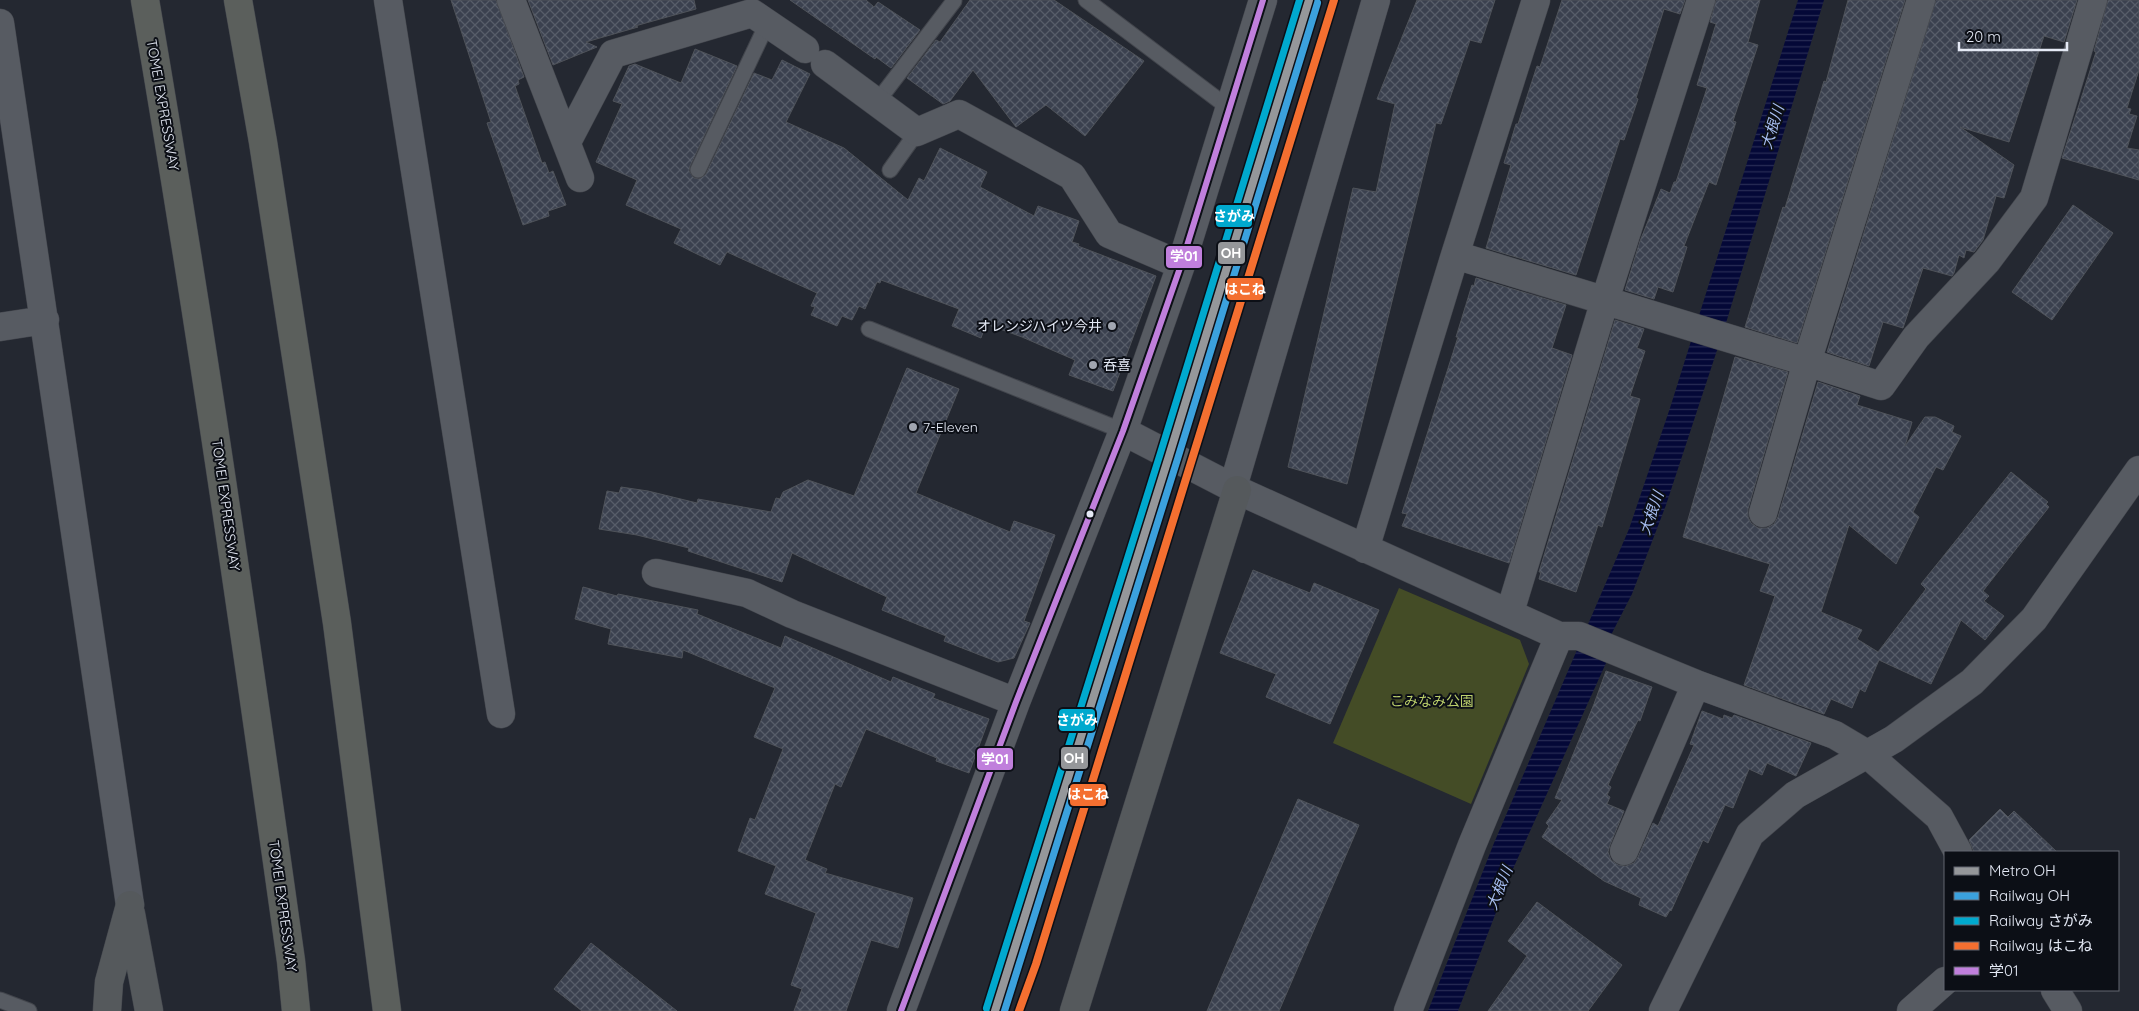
<svg xmlns="http://www.w3.org/2000/svg" width="2139" height="1011" font-family="Quicksand,'Noto Sans JP',sans-serif">
<style>
.green{fill:#444c26}
.water{fill:url(#water-rules)}
.building{fill:url(#building-cross-hatch);stroke:#4f535a}
.lines{fill:none;stroke-linecap:round;stroke-linejoin:round}
.lane-casing{stroke:#42454c;stroke-width:17}
.street-casing{stroke:#42454c;stroke-width:29}
.secondary-casing{stroke:#42454c;stroke-width:29}
.highway-casing{stroke:#42454c;stroke-width:29}
.lane{stroke:#575b62;stroke-width:15}
.street{stroke:#575b62;stroke-width:28}
.secondary{stroke:#55595c;stroke-width:28}
.highway{stroke:#5b5f5c;stroke-width:28}
.bus-1-casing{stroke:#0c0f16;stroke-width:10}
.bus-1{stroke:#c07fdc;stroke-width:6}
.rail-1-casing{stroke:#0c0f16;stroke-width:11}
.rail-2-casing{stroke:#0c0f16;stroke-width:11}
.rail-3-casing{stroke:#0c0f16;stroke-width:11}
.rail-1{stroke:#3ba1dd;stroke-width:8}
.rail-2{stroke:#00a9ce;stroke-width:8}
.rail-3{stroke:#f46f30;stroke-width:8}
.metro-1-casing{stroke:#0c0f16;stroke-width:11}
.metro-1{stroke:#95979a;stroke-width:8}
.poi-dot{fill:#a1a6b1;stroke:#0c0f16;stroke-width:2}
.bus-dot{fill:#e5eaf6;stroke:#0c0f16;stroke-width:2}
.labels{text-anchor:middle;dominant-baseline:central;stroke-width:4;stroke-linejoin:round;paint-order:stroke}
.street-label{font-size:14px;fill:#e5eaf6;stroke:#0c0f16}
.poi-label{font-size:14px;fill:#e5eaf6;stroke:#0c0f16;text-anchor:start}
.park-label{font-size:14px;fill:#bbcf6b;stroke:#0c0f16}
.water-label{font-size:15px;font-style:italic;fill:#a7bef1;stroke:#0c0f16}
.line-badge{stroke:#0c0f16;stroke-width:2}
.badge-label{font-size:14px;text-anchor:middle;font-weight:bold;fill:#fff}
</style>
<defs>
<pattern id="water-rules" width="6" height="5" patternUnits="userSpaceOnUse" patternTransform="scale(1.25)"><rect width="6" height="5" fill="#040837"/><path d="M0 2.5h6" fill="none" stroke="#282c55"/></pattern>
<pattern id="building-cross-hatch" width="8" height="8" patternUnits="userSpaceOnUse" patternTransform="scale(1.25)"><rect width="8" height="8" fill="#3b414f"/><path d="M0 0l8 8M0 8l8-8" fill="none" stroke="#575d69"/></pattern>
</defs>
<rect width="100%" height="100%" fill="#242831"/>
<path class="green" d="M1399,588L1520,640L1529,664L1471,804L1333,743Z"/>
<path class="water" d="M1798,0H1824L1726,323L1666,505L1632,594L1611,635L1606,663L1512,871L1458,1011H1428L1494,843L1629,529L1670,408Z"/>
<path class="building" d="M451,0H496L524,77L518,80L519,84L515,86L542,163L545,162L549,173L553,171L566,205L548,211L549,216L523,225L487,123L491,122Z
M528,0H694L696,9L635,26L638,27L586,42L597,47L553,65Z
M790,0H866L874,7L878,2L920,30L891,68L876,57L875,59Z
M970,0H1054L1144,61L1085,136L1046,105L1016,127L973,70L950,101L943,104L907,78L936,40L940,42Z
M1417,0H1495L1481,43L1470,40L1441,124L1436,123L1347,484L1288,467L1353,188L1376,192L1395,104L1377,99Z
M1562,0H1685L1680,14L1664,9L1636,98L1638,99L1624,140L1620,139L1576,275L1486,248L1511,165L1504,163L1516,124H1518L1537,66L1540,67Z
M1716,0H1760L1748,42L1758,45L1733,121L1736,122L1716,185L1709,182L1684,246L1687,247L1673,292L1658,287L1654,299L1625,290L1640,241L1661,189L1670,193L1674,182H1676L1707,88L1697,85L1716,24L1710,22Z
M1848,0H1905L1797,343L1745,327L1783,207L1785,208L1824,81L1826,82Z
M1936,0H2077L2064,42L2044,36L2009,142L1960,127L2014,165L2004,198L1996,196L1983,240L1974,252L1966,250L1964,258L1959,255L1954,273L1952,276L1923,268L1903,328L1883,322L1869,366L1827,352Z
M2108,0H2139V70L2127,108L2131,109L2129,114L2137,116L2127,148L2139,150V180L2062,158L2096,52L2094,51Z
M695,49L737,66L690,166L689,171L694,178L699,179L706,174L754,73L772,80L782,60L810,74L786,122L844,148L908,200L919,178L924,181L940,148L987,172L980,187L1034,216L1038,206L1079,221L1072,242L1079,244L1078,246L1156,276L1113,391L1069,375L1075,360L1022,337L986,324L981,338L952,326L959,309L881,280L880,283L877,282L865,309L859,306L852,320L842,316L837,326L811,315L815,307L811,306L817,293L727,252L720,265L674,243L681,229L626,205L637,180L596,162L622,104L613,101L629,66L635,64L681,83Z
M2073,205L2113,233L2052,320L2012,292Z
M1476,278L1566,305L1552,348L1572,355L1509,563L1402,526L1407,514L1402,513L1458,337H1456L1472,285L1474,286Z
M1615,320L1644,329L1637,348L1645,351L1630,396L1640,399L1602,527L1598,525L1576,592L1539,579L1541,572H1539Z
M1735,357L1788,372L1748,509V517L1751,523L1758,528H1767L1774,524L1778,517L1818,382L1860,396L1857,405L1912,422L1905,446L1925,417H1935L1954,426L1952,432L1961,436L1943,470L1936,467L1913,512L1919,517L1896,564L1849,525L1821,612L1862,630L1857,639L1878,652L1926,589L1921,584L2011,472L2048,502L2046,504L2049,507L1983,591L1989,596L1984,601L2004,616L1985,640L1961,620L1931,684L1879,660L1865,692L1860,689L1852,708L1831,699L1824,714L1744,685L1775,596L1760,591L1770,564L1683,537Z
M907,368L959,389L916,493L1010,532L1014,521L1055,535L1024,621L1030,623L1014,658L998,662L944,641L946,636L882,610L887,597L792,553L782,582L688,551L689,548L637,535L599,529L607,491L619,493L621,487L648,491L697,503L698,499L771,512L776,498L780,499L783,492L808,480L854,496Z
M1253,570L1310,593L1314,583L1379,610L1330,724L1266,697L1276,674L1220,653Z
M583,587L617,596L618,594L698,610L697,614L781,648L785,636L891,682L893,677L935,694L933,698L989,719L969,773L936,761L937,758L866,729L841,787L835,784L805,860L827,869L825,873L913,898L898,948L871,940L846,1011H794L802,989L791,985L816,913L765,894L776,866L738,851L750,818L755,820L783,749L754,737L775,688L683,650L682,658L608,644L611,629L575,619Z
M1606,671L1652,687L1640,721L1638,720L1608,785L1611,787L1607,795L1610,797L1607,804L1624,811L1610,845L1608,852L1611,860L1618,865L1626,866L1634,863L1638,857L1653,823L1658,826L1694,745L1690,744L1702,711L1723,719L1724,715L1732,718L1734,715L1811,743L1796,776L1767,763L1762,775L1749,769L1733,808L1725,805L1708,843L1703,840L1671,911L1670,910L1666,917L1639,905L1641,898L1604,881L1542,837L1549,826L1546,823L1562,800L1555,798L1594,704Z
M1298,799L1359,825L1279,1011H1207Z
M2000,809L2008,817L2014,811L2057,852H1974L1969,840Z
M1537,902L1622,965L1588,1011H1488L1527,956L1508,941Z
M591,943L677,1011H582L554,989Z"/>
<g class="lines">
<g class="lane-casing">
<path id="lane" d="M1086,0L1229,108
M877,102L954,1
M698,170L767,24
M890,170L917,132
M869,329L1123,431
M0,1000L29,1011"/>
</g>
<g class="street-casing">
<path id="street" d="M388,0L501,714
M511,0L580,178
M0,23L130,905
M825,64L917,132L959,114L1072,176L1109,234L1181,265
M567,142L613,54L752,13L805,49
M1455,255L1807,362L1881,386L1916,337L1987,261L2034,198L2093,0
M0,327L45,320
M1123,431L1237,490L1559,636H1579L1696,684L1835,735L1867,754L1939,817L1958,852
M1233,487L1376,0
M1763,513L1807,362L1921,0
M1365,549L1455,255L1536,0
M656,573L747,593L792,614L1016,702
M1510,612L1605,300L1701,0
M1624,851L1696,684
M2055,990L2068,1011
M901,1011L1016,702L1123,431L1181,265L1263,0
M1408,1011L1472,845L1559,636
M1663,1011L1750,834L1795,795L1894,739L1972,682L2034,619L2139,470
M1911,1011L1945,981"/>
</g>
<g class="secondary-casing">
<path id="secondary" d="M131,914L149,1011
M107,1011L109,982L130,905
M1074,1011L1237,490"/>
</g>
<g class="highway-casing">
<path id="highway" d="M145,0C200,319 246,640 291,961L296,1011
M238,0L263,142L337,623L387,1011"/>
</g>
<use href="#lane" class="lane"/>
<use href="#street" class="street"/>
<use href="#secondary" class="secondary"/>
<use href="#highway" class="highway"/>
<g class="bus-1-casing">
<path id="bus-1" d="M901,1011L1016,702L1123,431L1181,265L1263,0"/>
</g>
<use href="#bus-1" class="bus-1"/>
<g class="rail-1-casing">
<path id="rail-1" d="M1004,1011L1177,459L1317,3"/>
</g>
<g class="rail-2-casing">
<path id="rail-2" d="M987,1008L1161,453L1300,0"/>
</g>
<g class="rail-3-casing">
<path id="rail-3" d="M1019,1011L1036,964L1334,0"/>
</g>
<use href="#rail-1" class="rail-1"/>
<use href="#rail-2" class="rail-2"/>
<use href="#rail-3" class="rail-3"/>
<g class="metro-1-casing">
<path id="metro-1" d="M995,1011L1169,456L1309,0"/>
</g>
<use href="#metro-1" class="metro-1"/>
</g>
<g class="poi-dot">
<circle cx="1112" cy="326" r="5"/>
<circle cx="1093" cy="365" r="5"/>
<circle cx="913" cy="427" r="5"/>
</g>
<circle class="bus-dot" cx="1090" cy="514" r="4.5"/>
<g class="labels">
<g class="street-label">
<text transform="translate(163 105) rotate(80)">TOMEI EXPRESSWAY</text>
<text transform="translate(226 505) rotate(82)">TOMEI EXPRESSWAY</text>
<text transform="translate(283 906) rotate(82)">TOMEI EXPRESSWAY</text>
</g>
<g class="poi-label">
<text x="1102" y="326" text-anchor="end">オレンジハイツ今井</text>
<text x="1103" y="365">呑喜</text>
<text x="923" y="427">7-Eleven</text>
</g>
<g class="park-label">
<text x="1432" y="701">こみなみ公園</text>
</g>
<g class="water-label">
<text transform="translate(1772 127) rotate(-73)">大根川</text>
<text transform="translate(1651 513) rotate(-71)">大根川</text>
<text transform="translate(1499 888) rotate(-68)">大根川</text>
</g>
</g>
<g class="line-badge">
<rect x="1215" y="204" width="38" height="24" rx="5" fill="#00a9ce"/>
<rect x="1217" y="241" width="29" height="24" rx="5" fill="#95979a"/>
<rect x="1165" y="245" width="38" height="24" rx="5" fill="#c07fdc"/>
<rect x="1226" y="277" width="38" height="24" rx="5" fill="#f46f30"/>
<rect x="1058" y="708" width="38" height="24" rx="5" fill="#00a9ce"/>
<rect x="1060" y="746" width="29" height="24" rx="5" fill="#95979a"/>
<rect x="976" y="747" width="38" height="24" rx="5" fill="#c07fdc"/>
<rect x="1069" y="783" width="38" height="24" rx="5" fill="#f46f30"/>
</g>
<g class="badge-label">
<text x="1234" y="221">さがみ</text>
<text x="1231" y="258">OH</text>
<text x="1184" y="261">学01</text>
<text x="1245" y="294">はこね</text>
<text x="1077" y="725">さがみ</text>
<text x="1074" y="763">OH</text>
<text x="995" y="764">学01</text>
<text x="1088" y="799">はこね</text>
</g>
<rect x="1944" y="851" width="175" height="140" fill="#0c0f16" stroke="#636770"/>
<rect x="1954" y="867" width="25" height="8" fill="#95979a" stroke="#636770"/>
<text x="1989" y="876" font-size="15" fill="#e5eaf6">Metro OH</text>
<rect x="1954" y="892" width="25" height="8" fill="#3ba1dd" stroke="#636770"/>
<text x="1989" y="901" font-size="15" fill="#e5eaf6">Railway OH</text>
<rect x="1954" y="917" width="25" height="8" fill="#00a9ce" stroke="#636770"/>
<text x="1989" y="926" font-size="15" fill="#e5eaf6">Railway さがみ</text>
<rect x="1954" y="942" width="25" height="8" fill="#f46f30" stroke="#636770"/>
<text x="1989" y="951" font-size="15" fill="#e5eaf6">Railway はこね</text>
<rect x="1954" y="967" width="25" height="8" fill="#c07fdc" stroke="#636770"/>
<text x="1989" y="976" font-size="15" fill="#e5eaf6">学01</text>
<path d="M1959 42v8h108v-8" fill="none" stroke="#e5eaf6" stroke-width="2.5"/>
<text x="1966" y="42" font-size="15" fill="#e5eaf6" stroke="#0c0f16" stroke-width="4" paint-order="stroke">20 m</text>
</svg>
